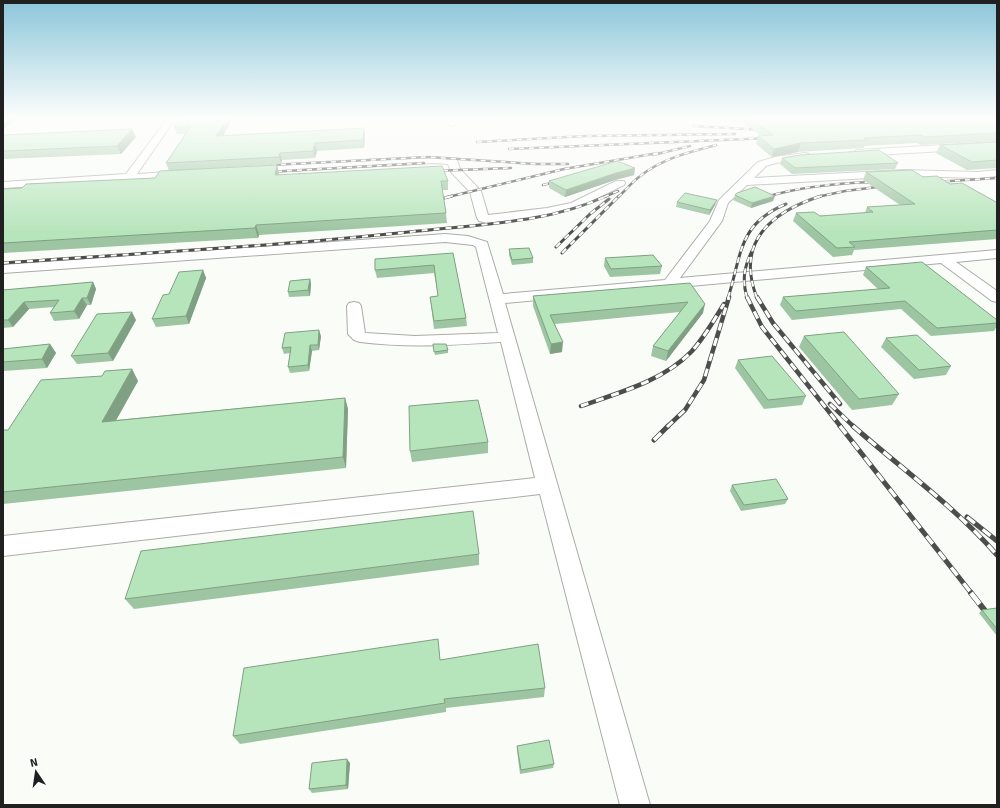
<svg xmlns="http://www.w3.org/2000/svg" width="1000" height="808" font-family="Signika,sans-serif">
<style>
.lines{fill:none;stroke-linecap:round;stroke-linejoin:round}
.minor-casing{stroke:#aaaca9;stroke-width:2}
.minor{fill:#fff;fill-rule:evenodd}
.rail-far4-casing{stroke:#4d4e4c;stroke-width:2.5}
.rail-far3-casing{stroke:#4d4e4c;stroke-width:3}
.rail-far2-casing{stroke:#4d4e4c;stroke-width:4.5}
.rail-far1-casing{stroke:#4d4e4c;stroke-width:5}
.rail-casing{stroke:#4d4e4c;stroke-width:6}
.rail-far4{stroke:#fff;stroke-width:1.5;stroke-dasharray:5;stroke-linecap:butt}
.rail-far3{stroke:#fff;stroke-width:2;stroke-dasharray:6;stroke-linecap:butt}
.rail-far2{stroke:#fff;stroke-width:3;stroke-dasharray:8;stroke-linecap:butt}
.rail-far1{stroke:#fff;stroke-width:3.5;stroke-dasharray:10;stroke-linecap:butt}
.rail{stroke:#fff;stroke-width:4.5;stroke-dasharray:14;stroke-linecap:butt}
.wall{fill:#9dc5a1}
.shaded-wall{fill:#80a083}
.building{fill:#b7e5bb;stroke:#80a083}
</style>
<rect width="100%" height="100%" fill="#fafcf8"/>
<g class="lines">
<g class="minor-casing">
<path id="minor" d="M167,119H175L137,174L182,171L186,172L187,174L186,176L129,181L3,188V182L126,174Z
M447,119H455L456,123L452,126L449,125Z
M997,142V148L857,156L852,153L857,150Z
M805,153L809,154L810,156L809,158L776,163L766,166L754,178L903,170L978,172L997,170V176L978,178L903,176L747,185L728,203L722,221L680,278L997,250V258L956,262L997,291V302L992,301L941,263L505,303L650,805H620L540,494L3,556V536L535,478L501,342C453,345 407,348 360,342L354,340L348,334L347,306L349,303L354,302L359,303L361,306L365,333L415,336L498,333L476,247L473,245L445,242L3,273V265L445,234L468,236L487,242L503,294L665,280L710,221L719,200L758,162L775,157Z
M435,157L457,160L460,169L481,191L488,215L547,208L571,203L616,181H624L625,183L624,185L579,207L547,216L487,223L479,221L477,218L470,192L451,172L448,164L435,163L253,173L248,170L253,167Z"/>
</g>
<use href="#minor" class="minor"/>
<g class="rail-far4-casing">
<path id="rail-far4" d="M694,126L763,130
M477,142L585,136L735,134
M509,149L767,138
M653,155L690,146
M271,165L428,157L535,164H568
M433,171L511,168
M267,172L424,163
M935,182L997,178
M543,185L559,181
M448,197L564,169L658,153
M604,197L618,191
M618,197C625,191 631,183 639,177C661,159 689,152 716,145
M766,197C802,186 838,183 876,182
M817,197L845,191L885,186"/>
</g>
<g class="rail-far3-casing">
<path id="rail-far3" d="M766,197L768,196
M433,201L452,196
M556,247L590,214L609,199
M562,253L619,196
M3,263C141,253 280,246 418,231C481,224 549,223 606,196
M728,298C742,254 738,224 786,204
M747,298C742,280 744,267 752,251
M757,298C735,242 771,212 821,196"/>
</g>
<g class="rail-far2-casing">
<path id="rail-far2" d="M747,297L762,327L841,427
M757,297L773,323L840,404
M830,404L854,427
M581,406C618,393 663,381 691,352C704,338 714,320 724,304
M667,427L685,410L704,380L729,297"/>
</g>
<g class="rail-far1-casing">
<path id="rail-far1" d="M840,426L972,594
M853,426C902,469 954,506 997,555
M654,440L668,426
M967,517L997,541"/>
</g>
<g class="rail-casing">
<path id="rail" d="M971,593L997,626"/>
</g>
<use href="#rail-far4" class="rail-far4"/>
<use href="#rail-far3" class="rail-far3"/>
<use href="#rail-far2" class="rail-far2"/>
<use href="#rail-far1" class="rail-far1"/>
<use href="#rail" class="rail"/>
</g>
<path class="wall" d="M180,119L223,136L364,128L365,135L364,148L317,151L315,158L282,160L281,164L169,171L166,163L186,134H177L174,127Z
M739,119H997V141L921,145L917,143L864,146V148L798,152L772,157L756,144L758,136H761Z
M3,135L136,137L121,154L3,159Z
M997,142V168L967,170L936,153L940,145Z
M782,158L898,163L895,169L792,174L780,164Z
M277,165L279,174V175L448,181V190H442L446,213L447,223L259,235L258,238L3,253V189L155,178Z
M635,168L634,175L615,180L565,197L549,188V181Z
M866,172L923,177L950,184L996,202H997V239L854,250L852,255L833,257L793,221L796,213L820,216L865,213L867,207L900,205L863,180Z
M735,195L773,201L751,208L733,200Z
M677,202L715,205L709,215L676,207Z
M509,249L533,258V263L512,265L509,255Z
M453,253L466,318L467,326L434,329L430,297L438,296L434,273L377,278L375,270Z
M605,258L662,266L660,274L610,277L604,266Z
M866,267L997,320V326L994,331L931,336L901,309L792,320L780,305L783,297L878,289L863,275Z
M203,270L206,278L189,324L156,327L152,319L169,294Z
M310,279L311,284L310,296L289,297L288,292Z
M93,282L96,289L91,305H87L79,319L54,321L50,313L54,307L29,309L13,327L3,328V290Z
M690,283L703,313L666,361L651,356L653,346L680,312L555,324L562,352L550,354L533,306V296Z
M136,320L113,361L77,364L71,356Z
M321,336L319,350L312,351L309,371L290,373L288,367L290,353L284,354L282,348Z
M804,336L899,394L892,405L852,410L799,347Z
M886,338L951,366L946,375L914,379L881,347Z
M50,344L56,353L47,368L3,371V349Z
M433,344L448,350V353L435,355Z
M738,360L806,396L802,405L764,409L735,368Z
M132,369L138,381L116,420L345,398L348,409L346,468L3,504V430H8L102,376Z
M488,442V453L412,462L410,451Z
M732,485L788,499L785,504L741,511L730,491Z
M479,554V565L134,609L125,599Z
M997,608V636L979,613L982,610Z
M439,649L440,660L545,688L544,697L446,708V712L240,744L233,736Z
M517,746L554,764L553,768L520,774L517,750Z
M350,763L348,789L312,793L309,789Z"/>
<path class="shaded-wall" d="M3,119H17L3,129Z
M227,119H233L218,144L216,136Z
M364,128L365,135L364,148L363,140Z
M132,129L136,137L121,154L117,146Z
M315,143L317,151L315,158L313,151Z
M801,143L798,152L772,157L774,149Z
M280,153L282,160L281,164L279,157Z
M277,165L279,174L277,185L275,175Z
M635,168L634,175L615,180L565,197L566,190L616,173Z
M775,196L773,201L751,208L752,203Z
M717,200L715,205L709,215L710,210Z
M256,225L259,235L258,238L255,228Z
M203,270L206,278L189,324L186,316Z
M310,279L311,284L310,296L308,290Z
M93,282L96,289L91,305L87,298Z
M82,298L87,305L79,319L74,311Z
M24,302L29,309L13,327L8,320Z
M705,304L703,313L666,361L668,351Z
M132,312L136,320L113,361L108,353Z
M319,330L321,336L319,350L318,345Z
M563,342L562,352L550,354L551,344Z
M50,344L56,353L47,368L42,359Z
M310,345L312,351L309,371L308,365Z
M132,369L138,381L109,433L102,422Z
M345,398L348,409L346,468L343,457Z
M347,759L350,763L348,789L346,785Z"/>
<path class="building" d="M180,119H227L216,136L364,128L363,140L315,143L313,151L280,153L279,157L166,163L191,126L174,127Z
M751,119H997V133L925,137L921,135L864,138L867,140L801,143L774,149L758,136L773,135Z
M132,129L117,146L3,151V135Z
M997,142V160L972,162L940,145Z
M879,150L898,163L795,168L782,158L800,155Z
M617,161L635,168L616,173L566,190L549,181Z
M277,165L275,175L442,166L448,181H441L446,213L256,225L255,228L3,243V189L22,188L26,184L155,178L160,171Z
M912,170L923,177L937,176L950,184L962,183L996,202H997V230L849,242L855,247L837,248L796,213L814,212L820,216L873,212L867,207L915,204L866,172Z
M755,187L775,196L752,203L735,195L737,193Z
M685,193L717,200L710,210L677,202Z
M529,248L533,258L512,260L509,249Z
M453,253L466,318L434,321L430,297L438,296L434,265L375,270V259Z
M653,255L662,266L611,269L605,258Z
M922,262L997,320V323L937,328L905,301L796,311L783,297L890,288L866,267Z
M203,270L186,316L152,319L163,295L169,294L179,272Z
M310,279L308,290L288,292L290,281Z
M93,282L87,298H82L74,311L50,313L59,300L24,302L8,320H3V290Z
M690,283L705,304L668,351L653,346L688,302L550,315L563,342L551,344L533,296Z
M132,312L108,353L71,356L97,314Z
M319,330L318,345H310L308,365L288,367L291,347L282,348L285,333Z
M844,332L899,394L859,399L804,336Z
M917,335L951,366L919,370L886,338Z
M50,344L42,359L3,362V349Z
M433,344H446L448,350L434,352Z
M772,356L806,396L768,400L738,360Z
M132,369L102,422L345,398L343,457L3,492V430H8L41,380L102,376L105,371Z
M478,400L488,442L410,451L409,406Z
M776,479L788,499L744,505L732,485Z
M473,511L479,554L125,599L141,551Z
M997,608V629L982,610Z
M438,639L440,660L538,644L545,688L444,699L445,703L233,736L244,668Z
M549,740L554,764L521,770L517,746Z
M347,759L346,785L309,789L312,763Z"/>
<linearGradient id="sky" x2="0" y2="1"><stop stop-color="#8bc6da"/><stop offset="0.51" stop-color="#fdfefc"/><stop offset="1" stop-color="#fdfefc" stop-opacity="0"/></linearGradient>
<rect width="1000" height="232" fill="url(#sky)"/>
<rect width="1000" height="808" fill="none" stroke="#1f201f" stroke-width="8"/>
<g transform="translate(36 772) rotate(347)" stroke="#ffffff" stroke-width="3" paint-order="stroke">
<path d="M0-3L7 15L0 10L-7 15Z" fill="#1f201f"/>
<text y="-6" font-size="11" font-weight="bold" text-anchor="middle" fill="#1f201f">N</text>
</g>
</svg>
